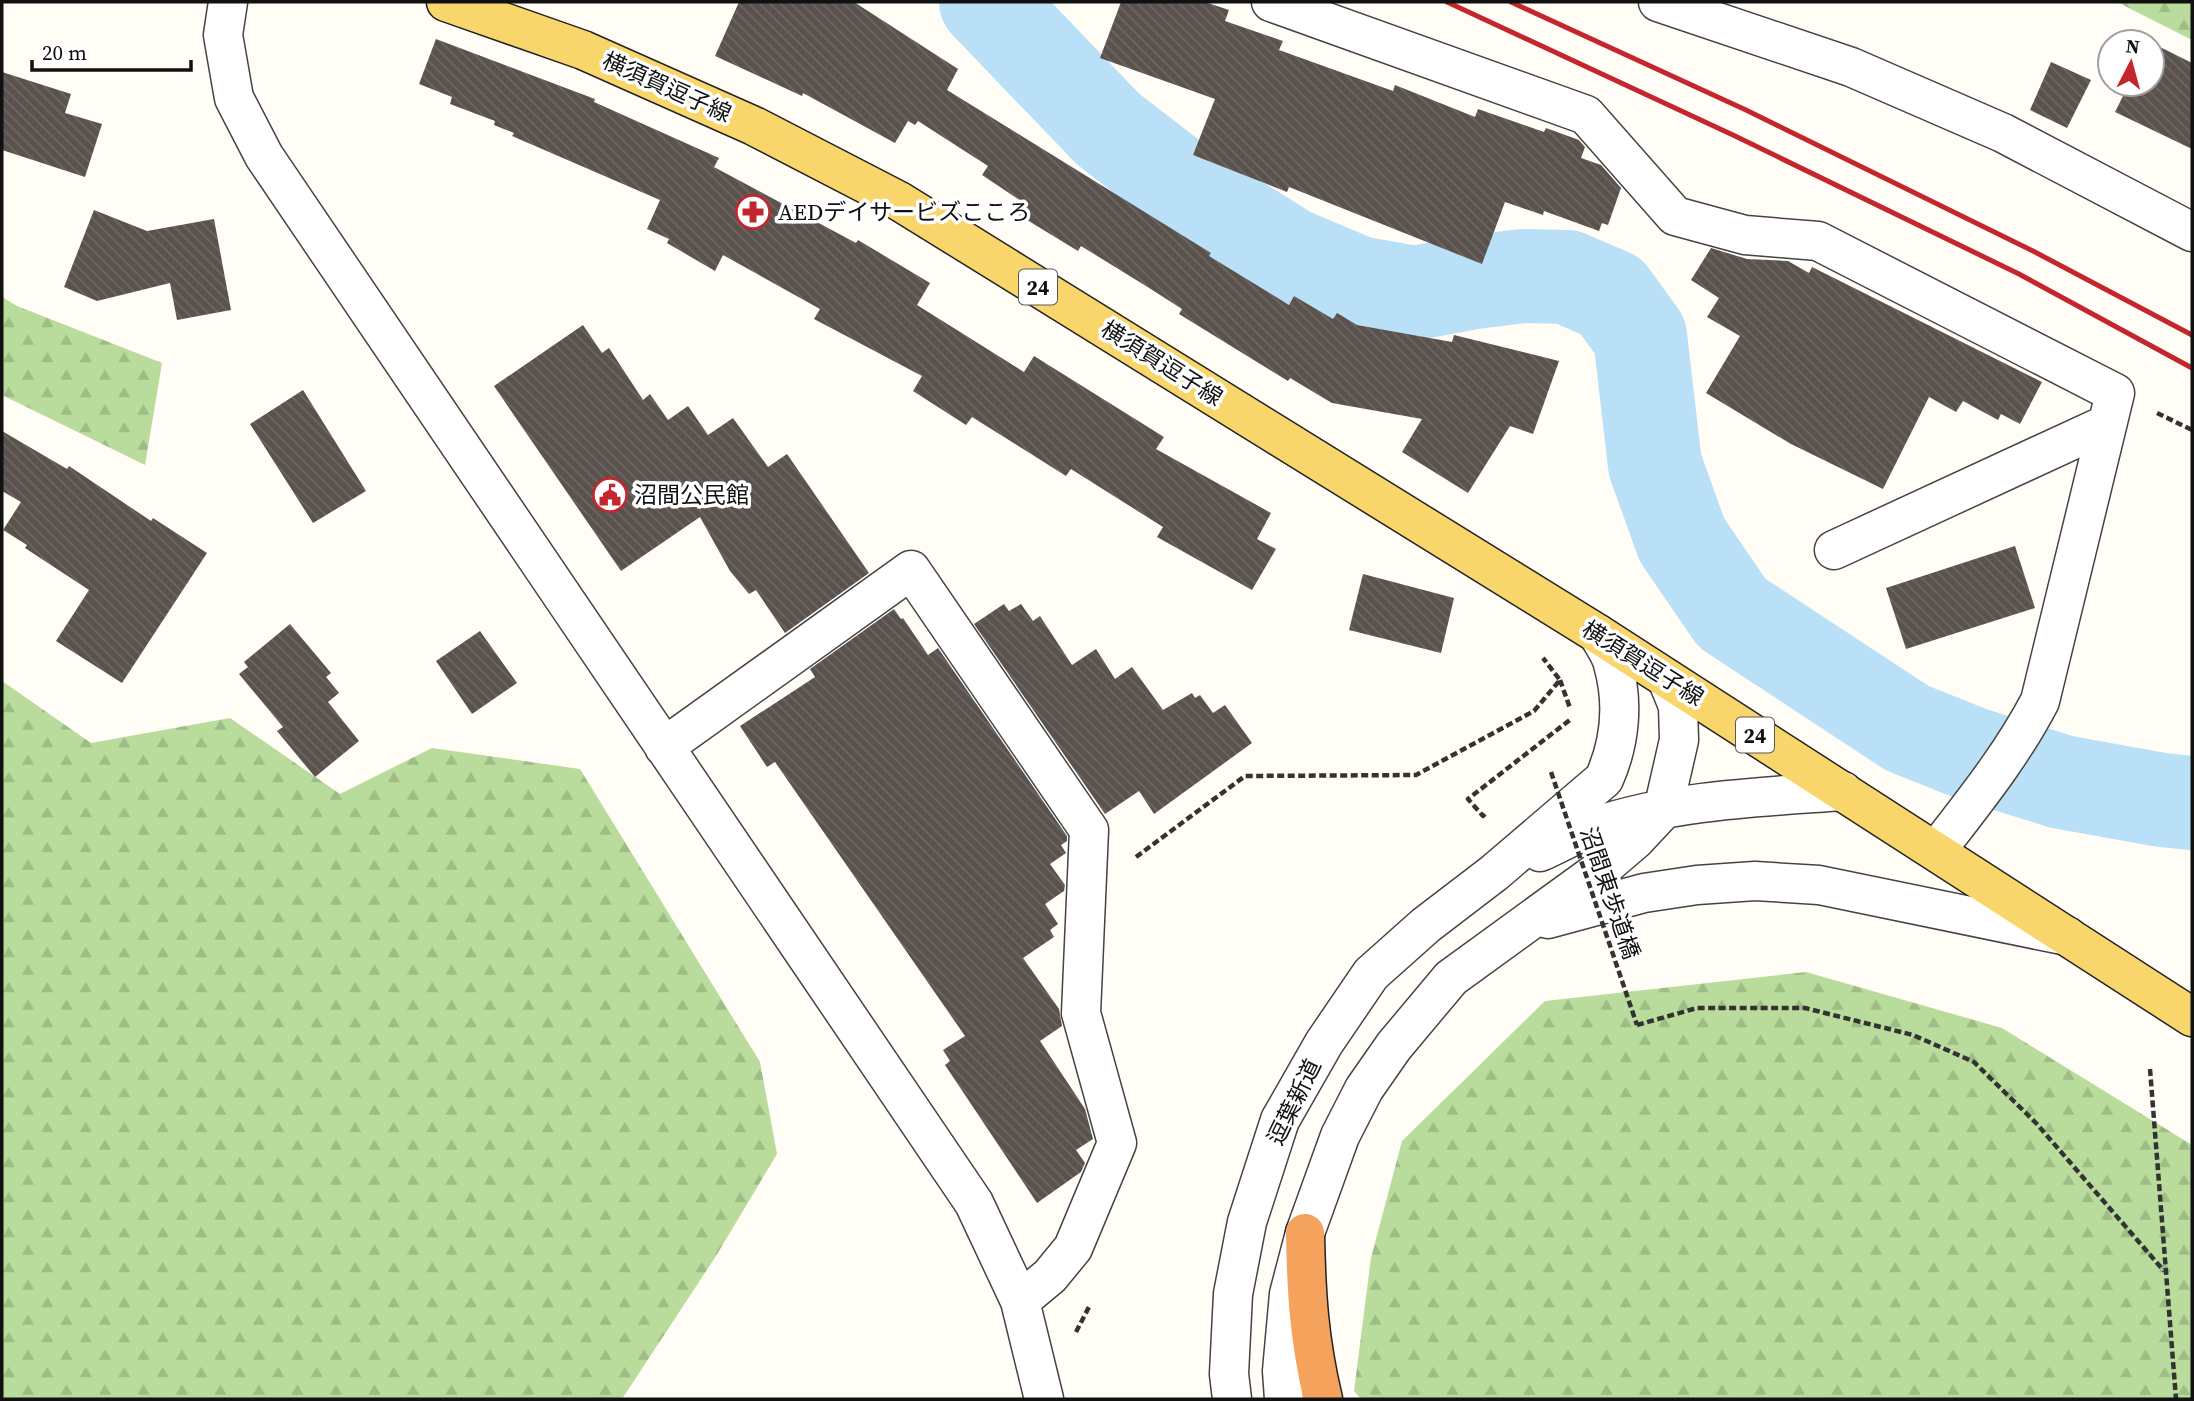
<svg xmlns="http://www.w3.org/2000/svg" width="2194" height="1401" font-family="'Source Serif 4','Noto Sans JP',serif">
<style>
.forest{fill:url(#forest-firs)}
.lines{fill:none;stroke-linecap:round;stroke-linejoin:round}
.river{stroke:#b9e0f7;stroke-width:94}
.building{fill:url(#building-back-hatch)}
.minor-casing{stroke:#444;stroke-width:41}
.major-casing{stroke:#222;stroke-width:41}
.highway-casing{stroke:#222;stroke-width:41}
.path{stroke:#333;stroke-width:4.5;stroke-dasharray:7 3.5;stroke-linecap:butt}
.minor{stroke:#fff;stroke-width:38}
.major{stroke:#f9d66b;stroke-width:38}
.highway{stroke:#f5a25d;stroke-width:38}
.rail{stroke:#c4262e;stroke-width:5}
.path-bridge{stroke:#333;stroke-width:4.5;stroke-dasharray:7 3.5;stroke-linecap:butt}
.labels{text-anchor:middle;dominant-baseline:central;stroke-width:7;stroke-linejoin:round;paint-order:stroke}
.shield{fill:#fff;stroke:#585858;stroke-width:2}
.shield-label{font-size:21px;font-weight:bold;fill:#111}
.street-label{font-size:23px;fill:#111;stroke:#fff}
.poi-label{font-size:23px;fill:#111;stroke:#fff;text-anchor:start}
</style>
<defs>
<pattern id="forest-firs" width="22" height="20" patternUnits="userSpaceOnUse" patternTransform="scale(1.75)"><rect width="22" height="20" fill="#b9dc9c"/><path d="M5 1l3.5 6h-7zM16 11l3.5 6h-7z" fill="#9ebc85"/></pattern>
<pattern id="building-back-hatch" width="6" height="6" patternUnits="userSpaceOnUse" patternTransform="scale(1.75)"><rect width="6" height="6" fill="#5a524d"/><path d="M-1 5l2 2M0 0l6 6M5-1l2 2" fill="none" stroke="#6d6662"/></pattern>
</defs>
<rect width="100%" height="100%" fill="#fffdf5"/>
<path class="forest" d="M2117,2H2192V40Z
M2,297L17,306L162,363L145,465L2,395Z
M2,681L91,743L230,718L340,794L432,748L580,769L760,1062L777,1154L716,1256L622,1399H2Z
M1806,972L2002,1028L2192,1145V1399H1361L1354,1391L1371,1258L1402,1141L1545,1001Z"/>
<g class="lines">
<path class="river" d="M986,2L1108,129L1187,190L1289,254L1358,283L1415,293L1474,282L1524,276L1567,277L1611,296L1640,336L1655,465L1682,540L1732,613L1907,728L1972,754L2062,782L2162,800L2192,803"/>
</g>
<path class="building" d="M739,2H854L958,69L947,90L1211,253L1209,256L1289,305L1294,296L1333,319L1337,313L1357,325L1452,342L1454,335L1559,361L1533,434L1510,426L1468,493L1402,452L1422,419L1332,403L1290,378L1288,381L1179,314L1182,309L1146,286L1081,246L1078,251L1014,212L1021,201L982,175L988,166L918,121L915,125L908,121L895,143L803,93L802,96L715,56Z
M1121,2H1205L1229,10L1225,21L1283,41L1279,50L1393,91L1395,85L1475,117L1478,109L1544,132L1546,128L1579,140L1585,147L1581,158L1601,165L1621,188L1608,225L1602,223L1599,231L1544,211L1543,215L1505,202L1482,264L1289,187L1287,192L1193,155L1215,99L1100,58Z
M436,39L595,99L594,102L719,158L714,167L856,243L858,240L930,283L917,305L1024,372L1034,356L1164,437L1156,449L1271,513L1257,539L1276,549L1252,590L1157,537L1163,527L1071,469L1066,476L972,417L966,425L913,391L922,376L814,319L820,309L723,255L715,271L667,243L669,239L647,229L660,200L512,136L514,133L494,125L495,121L450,104L452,97L419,84Z
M2152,43L2192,63V149L2115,112L2129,84H2152Z
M2051,62L2091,80L2067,128L2030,110Z
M2,72L71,94L65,113L102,124L85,177L2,150Z
M94,210L147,231L214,219L231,310L177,320L170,283L97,301L64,287Z
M1711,248L1747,259L1788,261L1809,273L1812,267L2042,382L2020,424L2001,414L1998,420L1963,401L1956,412L1929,397L1883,489L1791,444L1706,393L1740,336L1707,317L1719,298L1691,280Z
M583,325L602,353L609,348L643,400L650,394L668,420L688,406L708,435L733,418L768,467L787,454L869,573L785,633L756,590L749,594L730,571L700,517L621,571L494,386Z
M303,390L366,491L313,523L250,424Z
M2,431L67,469L69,466L151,521L153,518L207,553L122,683L56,641L89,590L25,548L27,545L3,530L21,502L2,491Z
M2015,546L2035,608L1906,649L1886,588Z
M1363,574L1454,598L1441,653L1349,630Z
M1004,604L1009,611L1021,604L1033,621L1040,616L1072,665L1096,649L1115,679L1132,667L1163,710L1192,693L1195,698L1200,695L1213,713L1225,705L1252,743L1154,814L1139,791L1105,814L974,624Z
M894,609L901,619L903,618L928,655L938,648L1067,836V841L1061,845L1066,853L1050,864L1065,885L1064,891L1045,904L1058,924L1050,930L1054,937L1023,958L1059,1009L1062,1026L1040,1041L1085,1109L1093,1139L1076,1150L1085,1163L1081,1172L1037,1203L945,1065L950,1061L943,1050L965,1036L775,762L767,767L740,726L815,677L810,669Z
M290,624L331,673L326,677L339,693L328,702L359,741L315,777L277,731L283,727L239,674L248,667L244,662Z
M480,631L517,683L472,714L436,661Z"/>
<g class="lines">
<g class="minor-casing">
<path id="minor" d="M228,2L223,35L234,98L264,156L974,1203L1020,1301L1044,1399
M1271,2L1586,115L1675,216L1745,235L1818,241L2115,393L2040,701C2012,755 1973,803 1936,851
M1658,2L1851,67L2003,133L2192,232
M1834,550L2107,424
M664,747L911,570L1089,830L1081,1013L1117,1143L1073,1248L1050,1276L1020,1301
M1540,852C1558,844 1575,834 1594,827C1673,800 1760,797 1843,791
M1548,919L1644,893L1697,885L1755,881L1819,885L2067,936
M1232,1399L1229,1374L1233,1294L1247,1222L1280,1120L1324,1043L1371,974L1426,925L1494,873L1604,779C1620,743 1624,703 1613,664C1611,654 1603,644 1598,634
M1284,1399L1282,1371L1289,1294L1305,1233L1340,1136L1364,1089L1394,1046L1451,978L1601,869L1635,840L1663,810L1679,740L1678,706L1667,679"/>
</g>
<g class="major-casing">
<path id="major" d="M446,2L583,50L754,126L899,201L1598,634L2192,1017"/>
</g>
<g class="highway-casing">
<path id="highway" d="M1305,1233C1306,1293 1309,1341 1323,1399"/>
</g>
<path class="path" d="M2157,413L2192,430
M1560,680L1570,708
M1485,814L1483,816L1468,799L1571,719
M1136,857L1245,776L1416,775L1534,711L1560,680L1543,658
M1637,1025L1697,1008H1805L1913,1035L1974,1062L2036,1123L2164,1271
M2150,1069L2176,1399
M1076,1332L1090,1305"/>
<use href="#minor" class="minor"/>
<use href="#major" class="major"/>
<use href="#highway" class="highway"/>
<path class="rail" d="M1447,2L1733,135L2019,274L2192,368
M1511,2L1746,110L2033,251L2192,335"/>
<path class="path-bridge" d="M1551,772L1637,1025"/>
</g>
<defs>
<g id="pharmacy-ring" transform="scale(1.75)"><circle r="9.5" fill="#fff" stroke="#c4262e" stroke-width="1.5"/><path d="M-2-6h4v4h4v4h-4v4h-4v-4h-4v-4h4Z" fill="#c4262e"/></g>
<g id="civic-ring" transform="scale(1.75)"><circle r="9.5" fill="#fff" stroke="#c4262e" stroke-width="1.5"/><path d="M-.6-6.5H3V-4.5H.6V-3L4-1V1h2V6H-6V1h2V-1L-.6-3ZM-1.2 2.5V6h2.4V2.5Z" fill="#c4262e"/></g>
</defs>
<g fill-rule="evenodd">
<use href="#pharmacy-ring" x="753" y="212"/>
<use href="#civic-ring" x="610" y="495"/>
</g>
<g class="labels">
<g class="shield">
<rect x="1019" y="269.5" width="38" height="35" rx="5"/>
<rect x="1736" y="717.5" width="38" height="35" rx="5"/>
</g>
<g class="shield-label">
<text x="1038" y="287">24</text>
<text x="1755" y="735">24</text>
</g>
<g class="street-label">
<text transform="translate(667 87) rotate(24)">横須賀逗子線</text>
<text transform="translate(1162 363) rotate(32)">横須賀逗子線</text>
<text transform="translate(1643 663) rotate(32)">横須賀逗子線</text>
<text transform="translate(1610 893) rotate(71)">沼間東歩道橋</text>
<text transform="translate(1294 1102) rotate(-64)">逗葉新道</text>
</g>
<g class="poi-label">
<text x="778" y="212">AEDデイサービズこころ</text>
<text x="634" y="495">沼間公民館</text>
</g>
</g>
<rect width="2194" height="1401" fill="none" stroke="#111111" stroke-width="7"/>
<g transform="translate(2131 63) rotate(6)"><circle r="33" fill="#ffffff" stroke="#a0a0a0" stroke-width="2"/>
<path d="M0-5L12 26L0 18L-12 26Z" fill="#c4262e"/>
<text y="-10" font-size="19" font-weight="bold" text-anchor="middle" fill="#111111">N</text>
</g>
<path d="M32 60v10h159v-10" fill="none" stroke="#111111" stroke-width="3.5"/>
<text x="42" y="60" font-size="21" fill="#111111" stroke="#ffffff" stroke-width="5" paint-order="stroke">20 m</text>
</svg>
